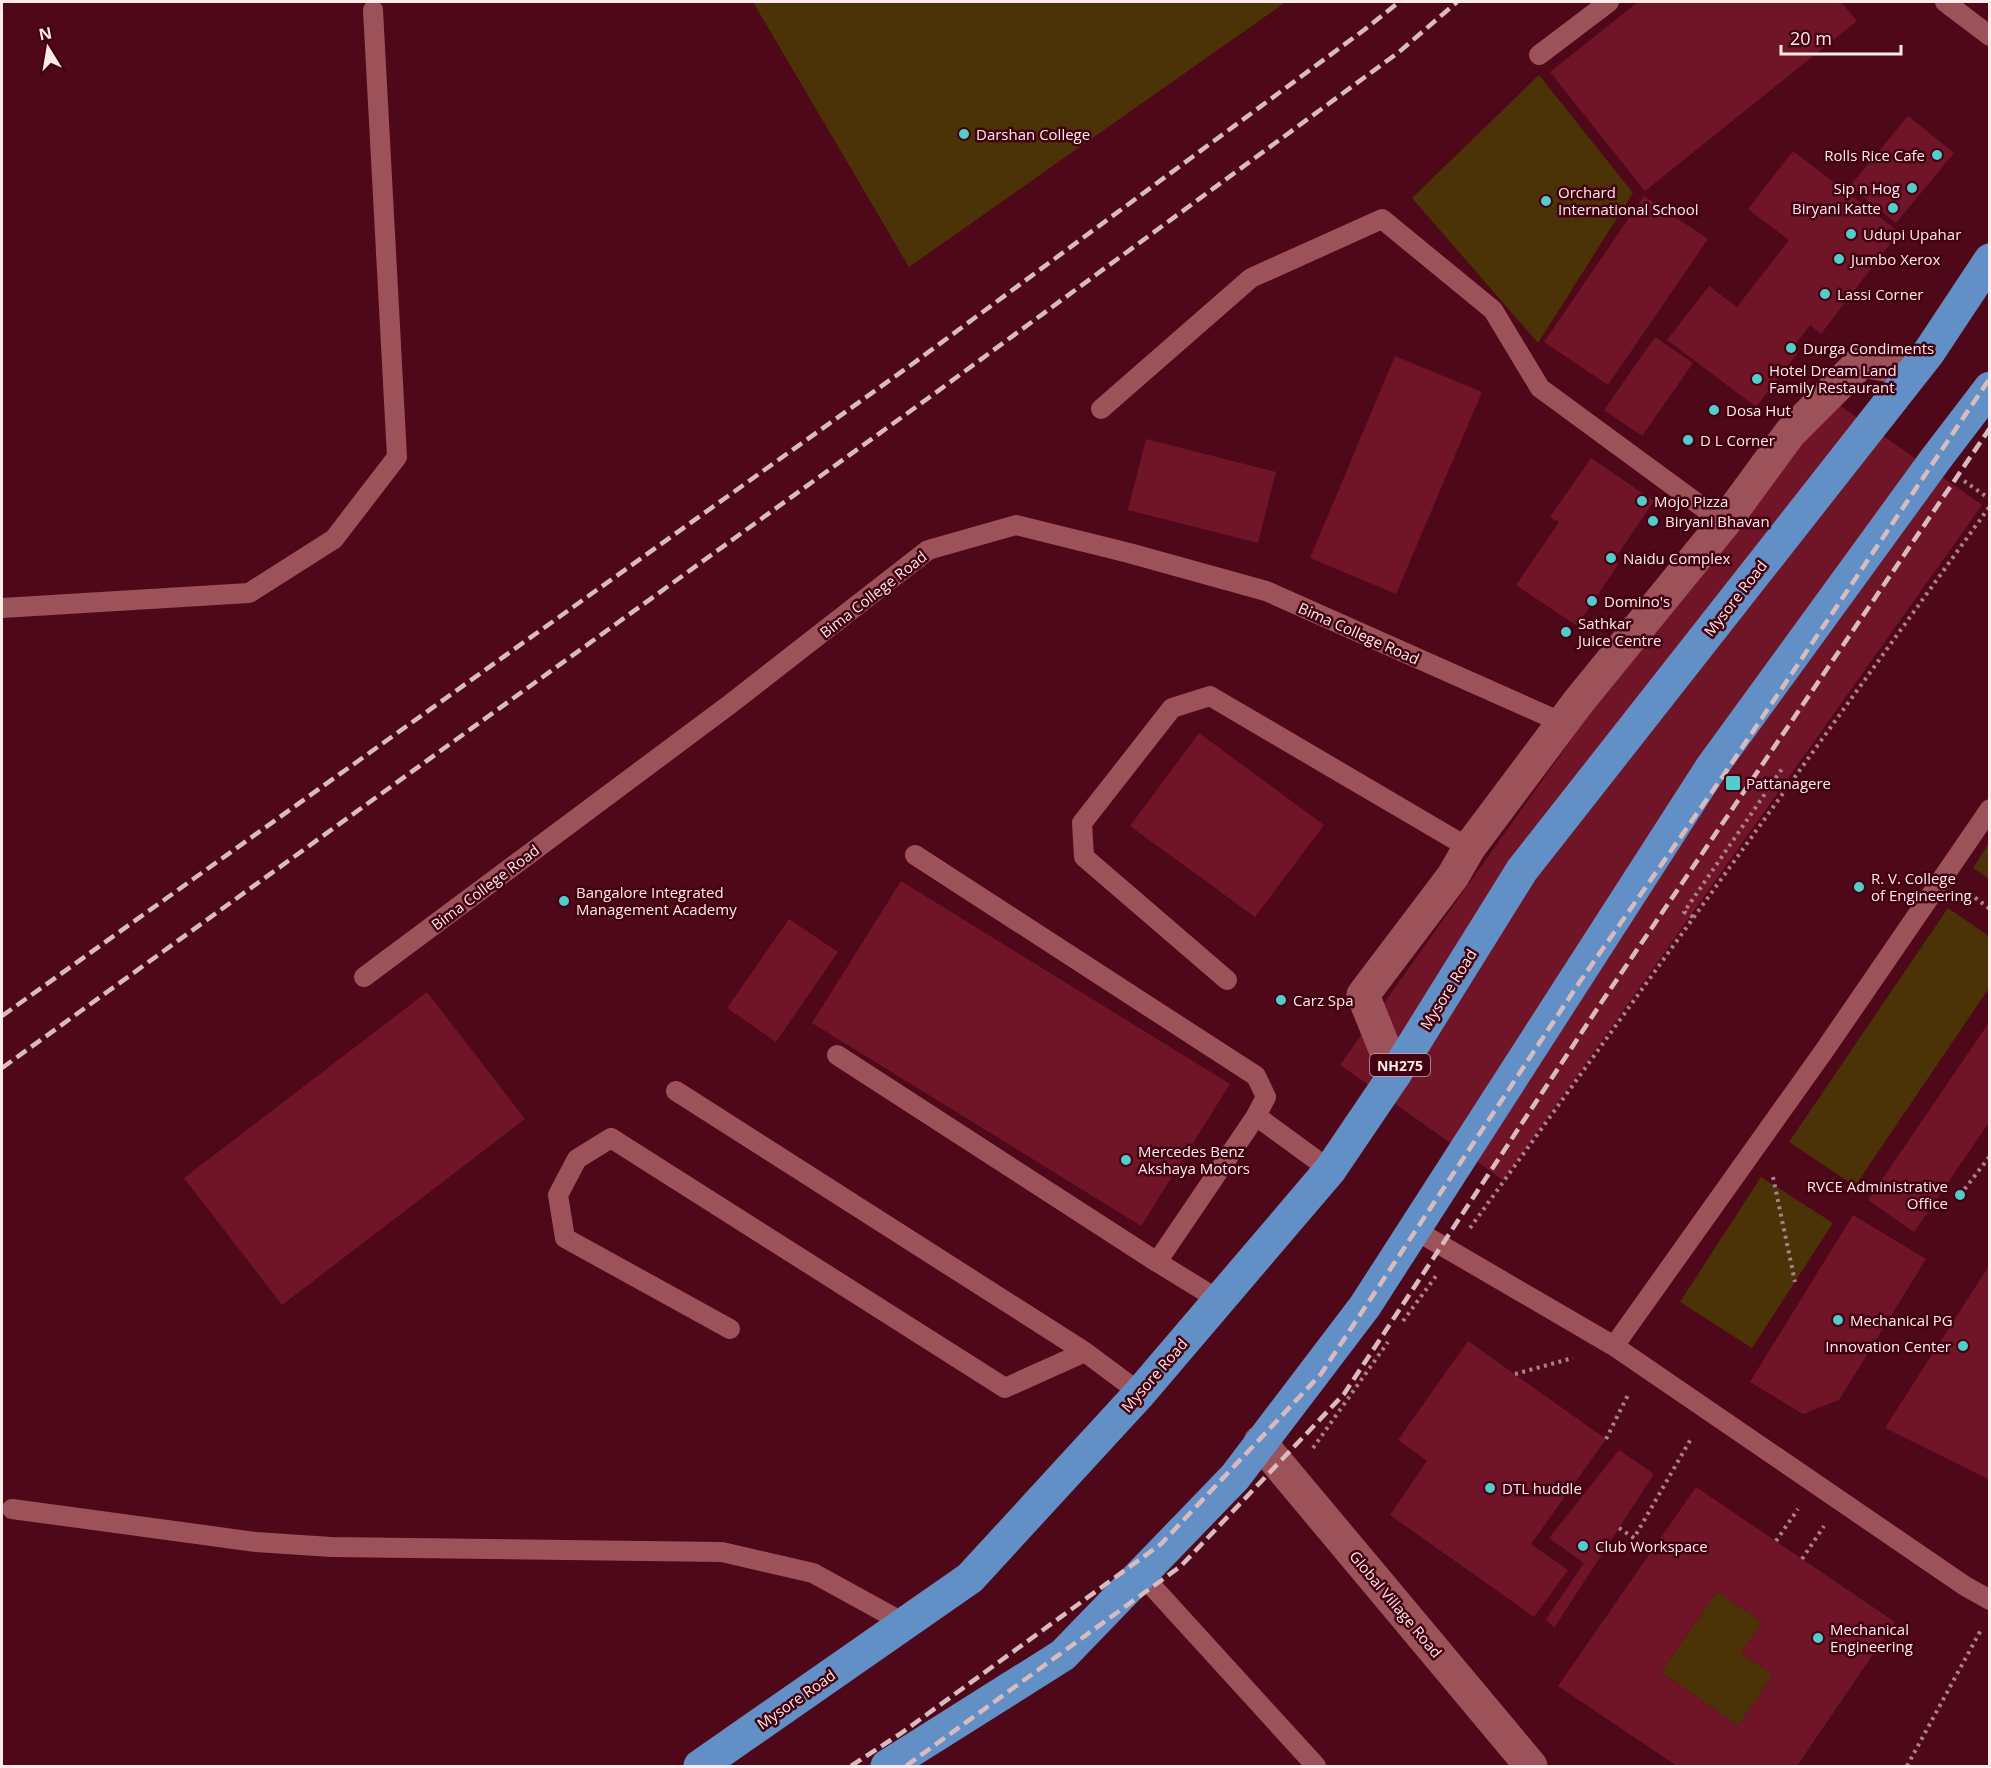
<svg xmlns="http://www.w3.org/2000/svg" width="1991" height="1768" font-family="'Open Sans',sans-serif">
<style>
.green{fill:#4c3207}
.building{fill:#701428;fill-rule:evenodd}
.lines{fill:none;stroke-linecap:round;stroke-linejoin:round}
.path{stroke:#ab8088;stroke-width:4;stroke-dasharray:3 4.5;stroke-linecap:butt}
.lane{stroke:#9d5159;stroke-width:20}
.street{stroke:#9d5159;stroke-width:33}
.secondary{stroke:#9d5159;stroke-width:33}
.highway{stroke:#628fc6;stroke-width:33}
.rail{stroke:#d8bbbe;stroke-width:4.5;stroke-dasharray:12 6;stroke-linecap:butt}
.poi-dot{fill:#52cdcc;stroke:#430010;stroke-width:2}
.labels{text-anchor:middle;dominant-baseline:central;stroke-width:5;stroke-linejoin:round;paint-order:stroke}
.shield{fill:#430010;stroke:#c5a4a9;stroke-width:1.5}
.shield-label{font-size:14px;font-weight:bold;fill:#fdebeb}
.poi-label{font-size:15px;fill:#fdebeb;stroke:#430010;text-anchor:start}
.street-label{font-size:15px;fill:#fdebeb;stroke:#430010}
</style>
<rect width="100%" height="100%" fill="#4f0819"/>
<path class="green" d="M753,2H1286L909,267Z
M1539,75L1633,193L1538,343L1412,198Z
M1989,843L1990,879H1989L1973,868Z
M1948,908L1989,936V988L1855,1186L1789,1142Z
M1761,1177L1833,1223L1752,1348L1680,1302Z
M1717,1591L1762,1622L1741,1653L1773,1675L1738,1726L1661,1672Z"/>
<path class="building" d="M1638,2H1841L1857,21L1645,191L1550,72Z
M1908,116L1954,153L1896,223L1850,186Z
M1793,151L1899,232L1821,334L1810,325L1792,349L1798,353L1756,407L1667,340L1709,286L1737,307L1789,240L1748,209Z
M1644,196L1708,239L1608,385L1544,342Z
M1655,337L1693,363L1642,436L1604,410Z
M1395,356L1482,392L1396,594L1310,558Z
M1819,391L1982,505L1503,1180L1340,1065Z
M1146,439L1276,472L1258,543L1128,510Z
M1591,458L1654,501L1614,560L1619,563L1577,626L1516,585L1559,522L1550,517Z
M1199,733L1324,825L1255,917L1130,826Z
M901,881L1230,1084L1141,1226L812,1023Z
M789,919L838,952L776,1042L727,1008Z
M427,992L525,1119L282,1305L184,1178Z
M1990,1021V1121L1914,1232L1868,1200Z
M1853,1215L1926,1259L1839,1400L1803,1414L1750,1382Z
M1990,1264V1480L1885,1428Z
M1468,1341L1606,1439L1531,1544L1568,1570L1534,1617L1390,1515L1427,1461L1398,1440Z
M1619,1450L1654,1474L1554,1628L1546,1619L1584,1563L1549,1538Z
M1696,1487L1895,1622L1797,1766H1677L1558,1686ZM1717,1591L1762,1622L1741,1653L1773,1675L1738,1726L1661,1672Z"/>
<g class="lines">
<path class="path" d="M1964,481L1990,499
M1969,893L1990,909
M1693,917L1684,912L1784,766
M1773,1177L1795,1282
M1960,1195L1990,1156
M1470,1228L1990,506
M1403,1321L1436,1276
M1515,1374L1573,1358
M1606,1439L1629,1393
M1313,1448L1388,1342
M1619,1528L1634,1538L1692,1437
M1776,1541L1798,1509
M1802,1559L1824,1526
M1907,1766L1982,1628"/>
<path class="lane" d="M1945,2L1990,36
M1539,55L1609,2
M1101,409L1251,278L1382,219L1493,310L1540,388L1724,523
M2,608L249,593L334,539L397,457L373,10
M915,855L1256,1076L1266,1097L1256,1116
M364,977L729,705L928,550L1016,525L1129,553L1266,591L1563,723
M1227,980L1084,857L1082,823L1172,708L1210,696L1469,848
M837,1055L1157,1262L1256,1116L1330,1170
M676,1091L1085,1352
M1415,1230L1614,1346L1965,1586L1990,1600
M1157,1262L1219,1300
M730,1329L565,1238L558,1195L577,1159L611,1138L1005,1388L1085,1352L1140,1393
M1614,1346L1824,1051L1990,809
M12,1509L256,1542L331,1547L722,1552L813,1573L904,1623
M1141,1574L1316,1766"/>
<path class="street" d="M1395,1074L1363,995L1453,876L1469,848L1579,701L1724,523L1790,433L1862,361L1914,370"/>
<path class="secondary" d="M1260,1442L1531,1766"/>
<path class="highway" d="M700,1766L970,1578L1140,1393L1330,1170L1395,1074L1522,870L1929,352L1990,260
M887,1766L1063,1655L1235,1477L1365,1306L1711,768L1935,460L1990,388"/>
<path class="rail" d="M2,1016L911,365L1364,30L1399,2
M2,1068L927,399L1399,52L1457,2
M851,1766L900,1734L1161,1544L1321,1374L1579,983L1723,776L1990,378
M906,1766L1181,1566L1344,1394L1603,1000L1990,428"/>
</g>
<g class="poi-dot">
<circle cx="964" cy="134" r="6"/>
<circle cx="1937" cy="155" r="6"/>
<circle cx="1912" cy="188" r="6"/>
<circle cx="1546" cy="201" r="6"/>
<circle cx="1893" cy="208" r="6"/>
<circle cx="1851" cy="234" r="6"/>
<circle cx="1839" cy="259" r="6"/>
<circle cx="1825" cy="294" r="6"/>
<circle cx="1791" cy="348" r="6"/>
<circle cx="1757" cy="379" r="6"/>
<circle cx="1714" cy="410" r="6"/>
<circle cx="1688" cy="440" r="6"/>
<circle cx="1642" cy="501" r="6"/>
<circle cx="1653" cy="521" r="6"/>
<circle cx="1611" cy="558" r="6"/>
<circle cx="1592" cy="601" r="6"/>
<circle cx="1566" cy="632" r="6"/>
<rect x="1725" y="775" width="16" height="16" rx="3"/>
<circle cx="1859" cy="887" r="6"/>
<circle cx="564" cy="901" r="6"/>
<circle cx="1281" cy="1000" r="6"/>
<circle cx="1126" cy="1160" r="6"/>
<circle cx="1960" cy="1195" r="6"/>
<circle cx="1838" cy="1320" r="6"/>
<circle cx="1963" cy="1346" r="6"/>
<circle cx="1490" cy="1488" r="6"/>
<circle cx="1583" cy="1546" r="6"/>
<circle cx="1818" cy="1638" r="6"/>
</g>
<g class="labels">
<rect class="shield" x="1370" y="1054" width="60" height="22" rx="4.5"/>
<g class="shield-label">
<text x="1400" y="1065">NH275</text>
</g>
<g class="poi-label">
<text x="976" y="134">Darshan College</text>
<text x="1925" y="155" text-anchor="end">Rolls Rice Cafe</text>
<text x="1900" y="188" text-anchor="end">Sip n Hog</text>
<text x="1558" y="192">Orchard<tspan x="1558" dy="17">International School</tspan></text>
<text x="1881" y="208" text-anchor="end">Biryani Katte</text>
<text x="1863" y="234">Udupi Upahar</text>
<text x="1851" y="259">Jumbo Xerox</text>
<text x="1837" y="294">Lassi Corner</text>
<text x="1803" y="348">Durga Condiments</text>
<text x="1769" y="370">Hotel Dream Land<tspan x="1769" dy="17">Family Restaurant</tspan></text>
<text x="1726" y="410">Dosa Hut</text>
<text x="1700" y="440">D L Corner</text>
<text x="1654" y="501">Mojo Pizza</text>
<text x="1665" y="521">Biryani Bhavan</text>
<text x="1623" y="558">Naidu Complex</text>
<text x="1604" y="601">Domino's</text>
<text x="1578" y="623">Sathkar<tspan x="1578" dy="17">Juice Centre</tspan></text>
<text x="1746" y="783">Pattanagere</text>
<text x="1871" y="878">R. V. College<tspan x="1871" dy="17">of Engineering</tspan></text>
<text x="576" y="892">Bangalore Integrated<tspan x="576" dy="17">Management Academy</tspan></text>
<text x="1293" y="1000">Carz Spa</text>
<text x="1138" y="1151">Mercedes Benz<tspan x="1138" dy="17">Akshaya Motors</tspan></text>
<text x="1948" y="1186" text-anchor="end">RVCE Administrative<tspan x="1948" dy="17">Office</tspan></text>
<text x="1850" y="1320">Mechanical PG</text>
<text x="1951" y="1346" text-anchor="end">Innovation Center</text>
<text x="1502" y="1488">DTL huddle</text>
<text x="1595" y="1546">Club Workspace</text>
<text x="1830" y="1629">Mechanical<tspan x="1830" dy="17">Engineering</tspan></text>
</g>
<g class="street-label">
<text transform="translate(873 594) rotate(-38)">Bima College Road</text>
<text transform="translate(1735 598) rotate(-52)">Mysore Road</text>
<text transform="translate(1359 633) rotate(24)">Bima College Road</text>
<text transform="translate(485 887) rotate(-37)">Bima College Road</text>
<text transform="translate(1448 989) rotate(-58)">Mysore Road</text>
<text transform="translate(1154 1375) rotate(-49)">Mysore Road</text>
<text transform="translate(1396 1604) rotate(50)">Global Village Road</text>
<text transform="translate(796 1699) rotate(-35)">Mysore Road</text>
</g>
</g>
<rect width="1991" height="1768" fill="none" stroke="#fdebeb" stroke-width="6"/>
<g transform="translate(48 48) rotate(349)" stroke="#430010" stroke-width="4.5" paint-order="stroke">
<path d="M0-4.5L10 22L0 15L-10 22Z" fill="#fdebeb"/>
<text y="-9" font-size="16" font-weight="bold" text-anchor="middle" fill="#fdebeb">N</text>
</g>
<path d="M1781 45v9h120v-9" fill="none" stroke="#fdebeb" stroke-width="3"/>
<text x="1790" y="45" font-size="18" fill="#fdebeb" stroke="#430010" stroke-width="4.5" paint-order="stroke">20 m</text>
</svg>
